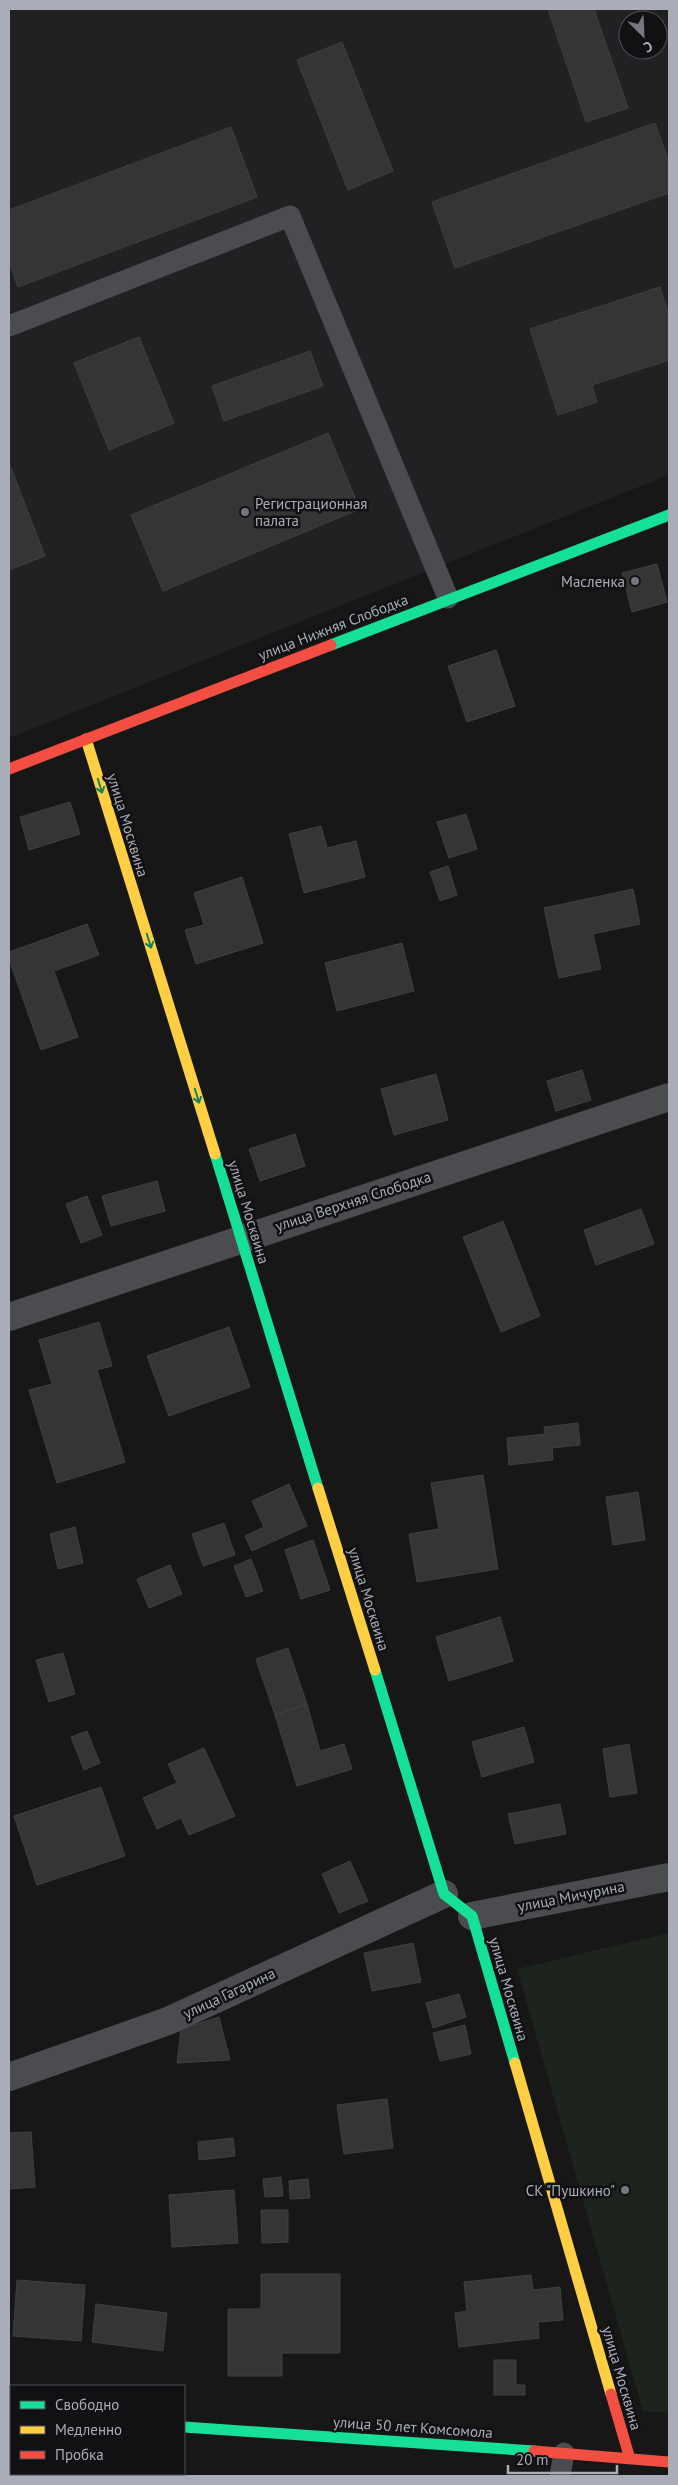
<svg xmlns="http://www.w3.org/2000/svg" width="678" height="2485" font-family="'PT Sans',sans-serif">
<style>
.built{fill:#212123;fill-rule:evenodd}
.green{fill:#1d241e}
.building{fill:#353536;stroke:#3f4043}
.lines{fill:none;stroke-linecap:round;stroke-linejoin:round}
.lane{stroke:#4b4c50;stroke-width:21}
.street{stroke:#4b4c50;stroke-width:28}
.fast{stroke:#16e098;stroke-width:11}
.slow{stroke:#ffcf43;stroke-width:11}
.jam{stroke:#f24e42;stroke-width:11}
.oneway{stroke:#14835c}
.poi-dot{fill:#757880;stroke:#111113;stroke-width:2}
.labels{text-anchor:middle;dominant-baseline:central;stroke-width:5;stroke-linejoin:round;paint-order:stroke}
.poi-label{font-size:15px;fill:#a8adb8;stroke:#111113;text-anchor:end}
.street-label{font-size:15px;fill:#a8adb8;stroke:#111113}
</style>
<rect width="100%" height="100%" fill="#171717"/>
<path class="built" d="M9,9H669V475L9,738ZM628,20H658V50H628Z"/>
<path class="green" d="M669,1933V2413L643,2411L517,1969Z"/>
<path class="building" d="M548,9H594L628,108L586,122Z
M342,42L393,171L348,190L297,60Z
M655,123L669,162V193L455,268L432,202Z
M231,127L257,197L18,287L9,262V210Z
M660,287L669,315V360L592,385L597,402L558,415L530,329Z
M139,337L174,423L109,450L74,363Z
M310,351L323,386L224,421L212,386Z
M328,433L360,509L163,591L131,515Z
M9,463L45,556L9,570Z
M657,564L667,602L632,612L622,573Z
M496,650L515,706L467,722L448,666Z
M70,802L80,834L29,850L20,817Z
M466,814L477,849L449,858L437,822Z
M321,826L327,848L356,841L365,877L304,893L289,834Z
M448,866L457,895L440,901L430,872Z
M242,877L263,943L196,964L185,930L204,925L194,893Z
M633,889L640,924L593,934L601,969L559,978L544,908Z
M87,924L99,955L54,971L78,1037L41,1050L9,959V952Z
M402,943L414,991L337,1011L325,963Z
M582,1070L591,1100L556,1111L547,1081Z
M436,1074L448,1120L394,1135L381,1089Z
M295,1134L305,1166L260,1181L249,1149Z
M157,1181L165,1211L111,1226L102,1196Z
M87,1196L102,1235L81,1243L66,1204Z
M641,1209L654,1244L596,1265L584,1230Z
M503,1221L540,1316L501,1332L463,1237Z
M99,1322L112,1366L97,1370L125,1462L57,1483L29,1390L52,1384L39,1340Z
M229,1327L250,1387L169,1416L147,1356Z
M578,1423L580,1445L552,1448L553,1460L509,1465L507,1438L545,1434L544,1427Z
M483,1475L498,1569L417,1582L409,1534L439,1529L431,1483Z
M289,1484L307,1526L252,1551L245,1536L264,1527L252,1501Z
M638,1492L645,1540L613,1545L606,1497Z
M224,1523L235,1555L203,1566L192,1534Z
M75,1527L83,1563L58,1569L50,1534Z
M313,1540L330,1590L301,1599L285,1550Z
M251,1559L263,1591L246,1597L234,1566Z
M170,1565L182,1594L149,1608L137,1579Z
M500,1617L513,1661L449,1681L436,1637Z
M288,1648L307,1704L275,1715L256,1659Z
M63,1653L75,1694L49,1702L36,1660Z
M307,1704L320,1751L344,1744L352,1769L297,1786L275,1715Z
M524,1727L534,1762L482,1777L472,1742Z
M87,1731L100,1763L84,1770L71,1737Z
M629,1744L637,1793L610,1797L603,1749Z
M204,1748L235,1816L189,1835L181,1818L157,1829L143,1798L177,1783L168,1764Z
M101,1787L125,1856L37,1885L14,1816Z
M560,1804L566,1834L515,1844L508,1814Z
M350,1861L368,1901L339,1913L322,1874Z
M413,1943L421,1982L372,1991L364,1953Z
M459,1994L466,2017L433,2028L426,2003Z
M219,2017L230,2060L177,2063L181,2029Z
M465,2025L471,2054L440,2061L433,2033Z
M387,2099L393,2148L344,2154L337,2105Z
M31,2132L35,2187L9,2189V2133Z
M233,2138L235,2156L199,2160L198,2142Z
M281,2177L283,2196L265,2197L263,2179Z
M308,2179L310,2198L290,2199L289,2181Z
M234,2190L238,2243L172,2247L169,2195Z
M261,2210H288V2242L262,2243Z
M261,2274H340V2353H282V2376H228V2309H261Z
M531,2275L533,2290L560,2287L563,2320L538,2322L539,2338L459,2347L455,2313L467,2311L464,2282Z
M17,2280L85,2285L81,2341L13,2336Z
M96,2304L167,2313L163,2351L92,2342Z
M494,2360H516V2385H525V2395H494Z"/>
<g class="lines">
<path class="lane" d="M9,326L290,216L448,598
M560,2476L564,2453"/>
<path class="street" d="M9,1317L669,1097
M472,1916L669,1877
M9,2077L168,2021L444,1894"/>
<path class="fast" d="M331,645L669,515
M215,1154L318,1488
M375,1670L444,1894L472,1916L515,2063
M9,2415H11
M184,2427L534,2451"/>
<path class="slow" d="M86,739L215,1154
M318,1488L375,1670
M515,2063L611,2394"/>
<path class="jam" d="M9,769L331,645
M611,2394L630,2459
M534,2451L669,2462"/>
</g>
<defs><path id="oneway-shaft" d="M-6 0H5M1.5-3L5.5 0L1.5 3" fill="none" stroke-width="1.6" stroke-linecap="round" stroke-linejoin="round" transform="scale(1.25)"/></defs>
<g class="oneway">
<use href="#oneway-shaft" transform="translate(100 786) rotate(73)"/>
<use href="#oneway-shaft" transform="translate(149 941) rotate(73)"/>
<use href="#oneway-shaft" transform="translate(197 1096) rotate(73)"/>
</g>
<g class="poi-dot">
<circle cx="245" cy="512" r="5"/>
<circle cx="635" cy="581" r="5"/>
<circle cx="625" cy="2190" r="5"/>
</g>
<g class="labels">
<g class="poi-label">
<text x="255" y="503" text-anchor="start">Регистрационная<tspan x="255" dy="17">палата</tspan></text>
<text x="625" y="581">Масленка</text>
<text x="615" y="2190">СК "Пушкино"</text>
</g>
<g class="street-label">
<text transform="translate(333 627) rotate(-21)">улица Нижняя Слободка</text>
<text transform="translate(128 825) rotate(73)">улица Москвина</text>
<text transform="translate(353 1201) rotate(-18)">улица Верхняя Слободка</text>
<text transform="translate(249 1212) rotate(73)">улица Москвина</text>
<text transform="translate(369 1599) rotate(73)">улица Москвина</text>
<text transform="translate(571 1896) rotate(-11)">улица Мичурина</text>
<text transform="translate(509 1989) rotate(74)">улица Москвина</text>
<text transform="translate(229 1993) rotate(-25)">улица Гагарина</text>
<text transform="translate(622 2378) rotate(74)">улица Москвина</text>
<text transform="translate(413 2427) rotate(4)">улица 50 лет Комсомола</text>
</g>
</g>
<rect width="678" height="2485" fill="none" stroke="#a8adb8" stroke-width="20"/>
<rect x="10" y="2385" width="175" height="90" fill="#111113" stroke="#4d4f55"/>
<rect x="20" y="2401" width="25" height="8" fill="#16e098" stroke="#4d4f55"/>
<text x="55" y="2410" font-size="15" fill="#a8adb8">Свободно</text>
<rect x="20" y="2426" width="25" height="8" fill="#ffcf43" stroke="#4d4f55"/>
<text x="55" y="2435" font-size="15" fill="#a8adb8">Медленно</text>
<rect x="20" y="2451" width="25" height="8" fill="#f24e42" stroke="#4d4f55"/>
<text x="55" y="2460" font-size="15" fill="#a8adb8">Пробка</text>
<g transform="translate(643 35) rotate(156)"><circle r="24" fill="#111113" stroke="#4d4f55"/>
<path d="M0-4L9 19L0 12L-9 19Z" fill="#757880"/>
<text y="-8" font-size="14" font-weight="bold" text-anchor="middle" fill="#a8adb8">С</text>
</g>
<path d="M508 2465v8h109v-8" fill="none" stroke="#a8adb8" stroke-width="2.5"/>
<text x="516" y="2465" font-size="15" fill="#a8adb8" stroke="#111113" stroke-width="4" paint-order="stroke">20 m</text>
</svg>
